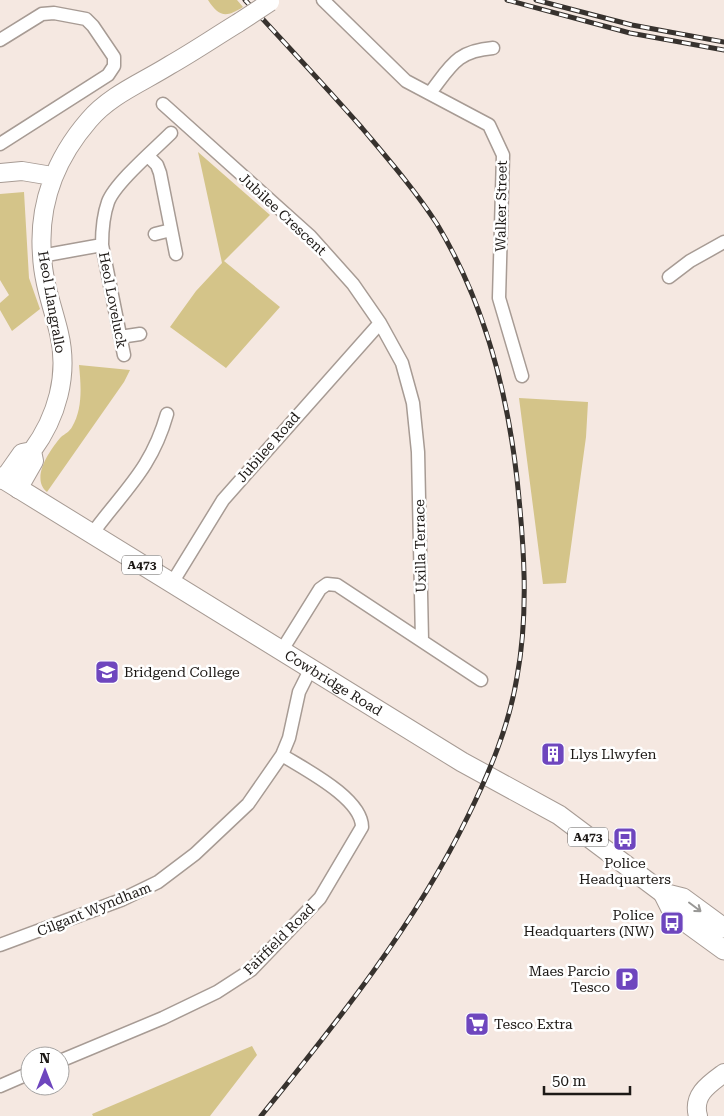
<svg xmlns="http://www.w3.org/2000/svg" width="724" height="1116" font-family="'Roboto Serif',serif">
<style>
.green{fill:#d4c489}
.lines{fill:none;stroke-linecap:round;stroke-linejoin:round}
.street-casing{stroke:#a79b94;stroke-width:15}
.secondary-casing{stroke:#a79b94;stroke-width:20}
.primary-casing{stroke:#a79b94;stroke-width:21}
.street{stroke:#fff;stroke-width:12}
.secondary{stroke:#fff;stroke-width:18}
.primary{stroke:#fff;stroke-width:19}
.rail-casing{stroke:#37322e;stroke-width:5}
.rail{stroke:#fff;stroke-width:3;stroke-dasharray:9;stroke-linecap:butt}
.secondary-bridge-casing{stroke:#a79b94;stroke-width:20;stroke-linecap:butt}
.secondary-bridge{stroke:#fff;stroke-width:18}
.oneway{stroke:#999896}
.labels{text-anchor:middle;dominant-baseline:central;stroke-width:5;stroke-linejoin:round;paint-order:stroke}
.shield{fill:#fff;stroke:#615e5c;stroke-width:1}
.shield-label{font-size:12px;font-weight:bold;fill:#1d1916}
.street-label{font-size:14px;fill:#1d1916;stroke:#fff}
.poi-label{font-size:14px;fill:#1d1916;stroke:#fff;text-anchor:start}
</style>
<rect width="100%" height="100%" fill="#f5e8e1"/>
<path class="green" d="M208,0H237L243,7C226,18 219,17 208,0Z
M198,152L270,215L224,261L280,307L226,368L170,327L196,291L222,263Z
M24,192L29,278L40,309L12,331L0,310V303L9,295L0,280V194Z
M79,365L130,370L124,382L47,492C30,478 50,450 61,437C65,434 70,431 72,427C83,409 81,385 79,365Z
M519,398L588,402L586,437L566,583L543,584Z
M252,1046L257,1055L210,1116H93L92,1114Z"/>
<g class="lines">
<g class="street-casing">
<path id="street" d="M323,0L406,81L489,125L503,155L499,298L522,376
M0,40L42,14L54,13L86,19L93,26L114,57V66L108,75L0,144
M430,93C451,66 456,51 493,48
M163,104L310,236L353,284L380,323L402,363L413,403L418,452L422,640
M148,156L157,165L160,173L176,254
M155,234L171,230
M102,245L124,355
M41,256L102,245C102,231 103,216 108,202C115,183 155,149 171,133
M669,277L690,261L724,242
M120,337L140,334
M92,534C124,490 151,470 167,414
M172,583L223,500L380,323
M282,650L320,589L327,584L337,585L481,680
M0,945L121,900L158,882L195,854L248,804L282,755L289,738L299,692L311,668
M60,1061L163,1018L217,992L251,970L320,898L362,827C362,798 304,769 282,755
M0,1086L30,1073"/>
</g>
<g class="secondary-casing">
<path id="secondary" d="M0,173L22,171L52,176
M3,480L22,453L32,451
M18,489L34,461L32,451C57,417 69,375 59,333C53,308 43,282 42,255C38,204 56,158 89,120C110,95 143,82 170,65C193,52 215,37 238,23
M698,1116C692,1095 709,1084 724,1073"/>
</g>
<g class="primary-casing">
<g id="primary">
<path id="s1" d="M0,477L462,762L559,815L663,893L683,898L724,928"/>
<path d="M663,893L673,913L724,950"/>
</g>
</g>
<use href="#street" class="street"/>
<use href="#secondary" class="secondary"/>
<use href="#primary" class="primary"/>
<g class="rail-casing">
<path id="rail" d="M245,0C284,42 324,85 362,128C388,159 415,190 437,224C484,302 507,389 517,479C524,544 529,612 517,677C509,726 490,771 468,816C414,926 338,1021 261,1116
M507,0L630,33L724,50
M536,0L632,25L724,42"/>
</g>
<use href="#rail" class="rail"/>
<g class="secondary-bridge-casing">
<path id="secondary-bridge" d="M238,23L270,2"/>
</g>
<use href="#secondary-bridge" class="secondary-bridge"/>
</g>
<defs><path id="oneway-shaft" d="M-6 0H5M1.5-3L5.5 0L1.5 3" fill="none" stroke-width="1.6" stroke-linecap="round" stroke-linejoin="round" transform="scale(1.25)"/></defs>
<use class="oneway" href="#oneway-shaft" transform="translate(695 907) rotate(37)"/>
<defs>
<g id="university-square" transform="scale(1.25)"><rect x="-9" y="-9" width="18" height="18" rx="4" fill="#6e46be" stroke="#fff"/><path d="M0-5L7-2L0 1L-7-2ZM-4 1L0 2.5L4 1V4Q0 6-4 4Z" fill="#fff"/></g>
<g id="building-square" transform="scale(1.25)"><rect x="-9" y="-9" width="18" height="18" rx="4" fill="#6e46be" stroke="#fff"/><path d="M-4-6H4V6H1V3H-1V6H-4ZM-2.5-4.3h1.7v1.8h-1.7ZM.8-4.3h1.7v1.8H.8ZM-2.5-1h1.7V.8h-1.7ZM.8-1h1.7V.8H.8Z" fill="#fff"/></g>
<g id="bus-square" transform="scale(1.25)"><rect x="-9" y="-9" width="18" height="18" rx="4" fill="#6e46be" stroke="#fff"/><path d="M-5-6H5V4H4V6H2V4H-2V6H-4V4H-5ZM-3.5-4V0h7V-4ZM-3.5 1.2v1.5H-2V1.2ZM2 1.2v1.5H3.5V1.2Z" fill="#fff"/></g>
<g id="parking-square" transform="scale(1.25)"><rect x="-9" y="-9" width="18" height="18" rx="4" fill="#6e46be" stroke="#fff"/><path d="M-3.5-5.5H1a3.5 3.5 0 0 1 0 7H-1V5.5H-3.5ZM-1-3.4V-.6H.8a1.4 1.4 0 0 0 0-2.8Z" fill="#fff"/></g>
<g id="supermarket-square" transform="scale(1.25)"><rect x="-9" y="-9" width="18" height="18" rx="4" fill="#6e46be" stroke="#fff"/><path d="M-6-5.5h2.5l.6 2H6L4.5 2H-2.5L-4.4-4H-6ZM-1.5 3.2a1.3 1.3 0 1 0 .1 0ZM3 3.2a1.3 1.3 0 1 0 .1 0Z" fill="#fff"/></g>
</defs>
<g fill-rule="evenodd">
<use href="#university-square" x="107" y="672"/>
<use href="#building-square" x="553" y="754"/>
<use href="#bus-square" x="625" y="839"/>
<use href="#bus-square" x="672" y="923"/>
<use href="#parking-square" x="627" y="979"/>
<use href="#supermarket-square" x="477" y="1024"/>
</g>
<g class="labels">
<g class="shield">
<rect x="122" y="555.5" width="40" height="19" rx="4"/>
<rect x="568" y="827.5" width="40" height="19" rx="4"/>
</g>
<g class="shield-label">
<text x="142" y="565">A473</text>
<text x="588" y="837">A473</text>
</g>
<g class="street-label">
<text transform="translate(501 206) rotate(-89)">Walker Street</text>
<text transform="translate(283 214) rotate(43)">Jubilee Crescent</text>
<text transform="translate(113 300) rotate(79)">Heol Loveluck</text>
<text transform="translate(52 302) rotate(80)">Heol Llangrallo</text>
<text transform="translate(268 447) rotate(-49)">Jubilee Road</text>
<text transform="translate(420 546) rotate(-91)">Uxilla Terrace</text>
<text stroke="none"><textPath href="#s1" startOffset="392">Cowbridge Road</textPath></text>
<text transform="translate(94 909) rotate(-22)">Cilgant Wyndham</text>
<text transform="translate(279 939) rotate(-45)">Fairfield Road</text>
</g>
<g class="poi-label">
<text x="124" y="672">Bridgend College</text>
<text x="570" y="754">Llys Llwyfen</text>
<text x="625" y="863" text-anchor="middle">Police<tspan x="625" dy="16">Headquarters</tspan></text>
<text x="654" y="915" text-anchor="end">Police<tspan x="654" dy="16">Headquarters (NW)</tspan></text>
<text x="610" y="971" text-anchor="end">Maes Parcio<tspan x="610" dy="16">Tesco</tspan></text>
<text x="494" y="1024">Tesco Extra</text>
</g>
</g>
<g transform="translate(45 1071)"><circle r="24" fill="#ffffff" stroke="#a5a3a2"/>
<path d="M0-4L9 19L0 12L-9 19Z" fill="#6e46be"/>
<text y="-8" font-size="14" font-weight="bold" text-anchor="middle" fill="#1d1916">N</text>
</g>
<path d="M544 1086v8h86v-8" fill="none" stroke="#1d1916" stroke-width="2.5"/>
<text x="552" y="1086" font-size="15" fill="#1d1916" stroke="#ffffff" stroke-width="4" paint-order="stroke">50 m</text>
</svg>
